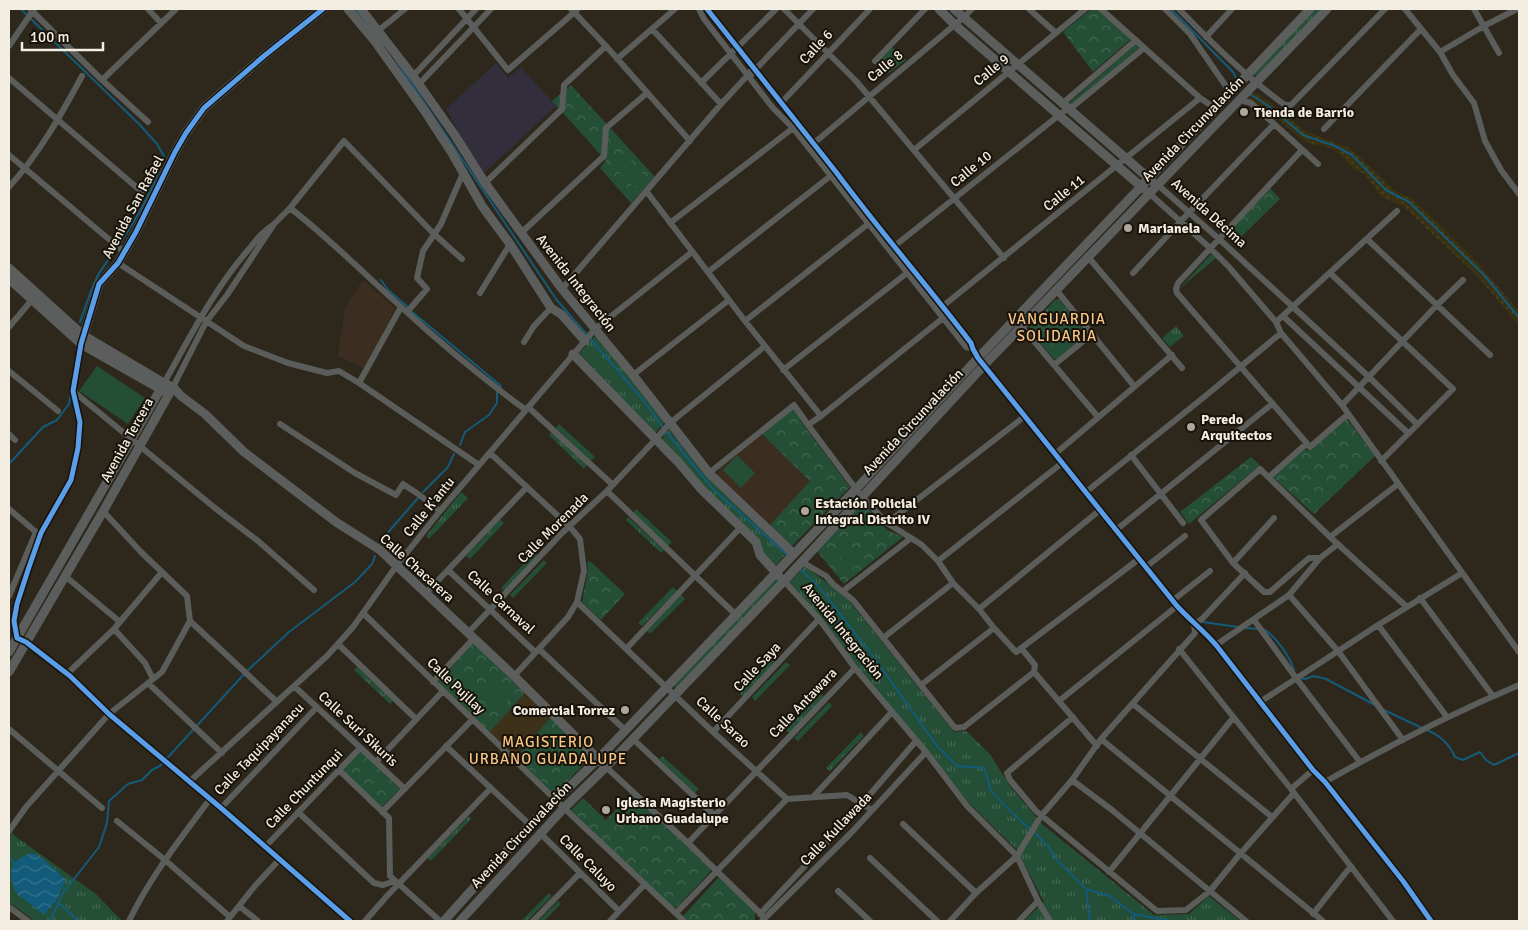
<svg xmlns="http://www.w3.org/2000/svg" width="1528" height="930" font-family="Signika,sans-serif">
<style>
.built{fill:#3d3119}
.industrial{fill:#332e3b}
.education{fill:#3b2e21}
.grass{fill:url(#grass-tufts)}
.sand{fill:url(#sand-dots)}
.park{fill:url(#park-crowns)}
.pitch{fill:#244e36}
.water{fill:url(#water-waves)}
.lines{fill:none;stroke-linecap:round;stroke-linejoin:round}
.stream{stroke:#135b7a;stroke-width:2}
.street{stroke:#5a5d5a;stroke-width:6}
.secondary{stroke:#5b5e5d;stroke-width:9}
.cycleway-casing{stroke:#17120a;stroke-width:8}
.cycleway{stroke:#5a9eea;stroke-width:5}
.poi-dot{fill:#aea89c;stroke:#17120a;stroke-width:2}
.labels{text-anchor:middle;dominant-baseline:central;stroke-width:4;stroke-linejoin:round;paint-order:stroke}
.street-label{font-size:14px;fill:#f4ede1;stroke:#17120a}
.poi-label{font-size:14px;font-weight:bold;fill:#f4ede1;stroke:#17120a;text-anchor:start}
.neighbourhood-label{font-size:15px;letter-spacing:1px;fill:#f8c585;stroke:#17120a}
</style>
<defs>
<pattern id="grass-tufts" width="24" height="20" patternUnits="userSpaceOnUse" patternTransform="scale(1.25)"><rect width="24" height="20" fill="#244e36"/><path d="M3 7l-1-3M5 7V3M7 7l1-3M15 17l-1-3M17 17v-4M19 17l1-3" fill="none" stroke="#446853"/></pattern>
<pattern id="sand-dots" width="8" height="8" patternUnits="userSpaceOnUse" patternTransform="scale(1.25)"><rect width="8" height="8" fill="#383112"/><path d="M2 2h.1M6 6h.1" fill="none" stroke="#4c4529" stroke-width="1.8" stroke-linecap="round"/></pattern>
<pattern id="park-crowns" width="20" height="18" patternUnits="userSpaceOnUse" patternTransform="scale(1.25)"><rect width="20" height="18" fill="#244e36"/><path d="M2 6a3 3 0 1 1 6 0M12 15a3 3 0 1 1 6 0" fill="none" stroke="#446853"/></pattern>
<pattern id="water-waves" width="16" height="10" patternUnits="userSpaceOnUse" patternTransform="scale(1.25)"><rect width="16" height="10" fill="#135b7a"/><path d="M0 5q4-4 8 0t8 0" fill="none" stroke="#36738d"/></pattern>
</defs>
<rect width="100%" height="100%" fill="#2d271c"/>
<path class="built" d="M525,693L551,717L516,757L490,732Z"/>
<path class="industrial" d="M496,63L508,78L521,67L556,106L482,175L446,109Z"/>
<path class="education" d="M363,280L395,308V310L364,368L338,356L345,307Z
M762,434L811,481L770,525L718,475L719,469Z"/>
<path class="grass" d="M1314,9H1323L1257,77L1253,74Z
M1136,44L1140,47L1072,105L1069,103Z
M1176,326L1184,336L1170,347L1162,338Z
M596,335L665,422L655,433L579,353Z
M559,424L595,457L591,461L556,428Z
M669,430L706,475L788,552L774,567L764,555L760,541L708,491L662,441L664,434Z
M552,432L587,465L584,469L549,435Z
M461,492L468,498L429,539L426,536Z
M636,509L672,542L668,546L633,513Z
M628,517L664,550L661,553L626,520Z
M500,520L504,523L470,559L466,556Z
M535,552L538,555L504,591L501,588Z
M544,560L547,563L513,598L510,595Z
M805,566L847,598L954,732L966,731L990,754L1010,786L1042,824L1154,915L1189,914L1209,896L1240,921H1024L1044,902L1017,850L969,803L789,582Z
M774,578L779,580V582L677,689L672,685Z
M673,587L677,591L642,626L638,623Z
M681,595L685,599L650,634L647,631Z
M774,657L778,661L743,697L740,693Z
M786,662L790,665L755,701L752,697Z
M357,667L393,701L390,704L354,670Z
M821,694L825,698L790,733L786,730Z
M829,702L832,706L798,741L794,738Z
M861,732L864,736L830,771L826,768Z
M662,756L699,789L695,793L659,759Z
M469,816L471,819L431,861L428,858Z
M9,829L15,836L96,894L122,921H35L9,902Z
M549,893L552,896L527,921H521Z
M558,901L561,904L544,921H538Z"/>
<path class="sand" d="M1255,92L1270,102L1305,131L1347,147L1357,154L1394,190L1413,199L1471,255L1519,311V324L1514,320L1477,276L1404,207L1381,197L1365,174L1355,170L1336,151L1324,146L1311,144L1300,138L1269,111L1248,99Z"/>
<path class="park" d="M1091,9H1097L1131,39L1093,72L1063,32Z
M892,47L906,60L889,73L877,62Z
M571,85L655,177L631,203L600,168L606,161L565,115L552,101Z
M1270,188L1280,199L1234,244L1226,235Z
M1211,254L1216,258L1179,289Z
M1059,299L1087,334L1056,360L1053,358L1029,330V328L1055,300Z
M793,406L802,423L850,487L792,546L770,525L810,481L762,434Z
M1347,419L1375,456L1314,514L1273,477L1305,448L1308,451Z
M1251,457L1260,465L1189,524L1180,512Z
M862,502L887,530L903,537L844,584L815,549Z
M587,562H591L625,594L601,620L582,602L588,570Z
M473,643L525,693L490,732L438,682Z
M551,717L591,756L555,795L516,757Z
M360,750L400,789L381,808L342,769Z
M632,793L711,869L710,872L677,907L673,908L571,810L583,798L606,820Z
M719,877L755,911V921H689L683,916Z"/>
<path class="pitch" d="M627,157L645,175L634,187L616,169Z
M1070,326L1078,337L1062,350L1053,340Z
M97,366L145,398L128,424L79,391Z
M737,455L755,473L741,488L723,470Z
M848,543L863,559L852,569L837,553Z
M490,684L508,700L497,712L479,696Z"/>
<path class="water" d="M32,853L42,858L66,880L56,901L44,915C35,907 24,900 16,892C14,889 13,884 12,881C7,865 19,857 32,853Z"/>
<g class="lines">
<path class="stream" d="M21,9L26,14
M354,9L378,38
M1171,9L1233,72L1237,80
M30,18L140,125L157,144L164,156C154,188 137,218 119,245
M395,59L556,299L644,401L664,429L712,488L787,555
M1250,94L1270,107L1303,135L1335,146L1352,155L1386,190L1409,202L1484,275L1516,314L1519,317
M381,280L388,290L408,307
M411,311L501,386L497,393V403L489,415L465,432L460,445
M80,322L91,291L99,273L116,249
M9,464L43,427L57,420L69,404L71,393
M423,492L448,467L454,454
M380,544L391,529L418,498
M799,568L818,586L872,655L937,746L957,766L983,768C989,776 987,783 991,790C1002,805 1017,817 1030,829
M1203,622L1238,627
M1246,628L1258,629
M1263,629C1275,635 1290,657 1294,670
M1300,678L1305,679L1314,676L1326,679L1375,705
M1384,710L1422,728
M1426,730C1439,734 1450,745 1455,757L1463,760L1480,752L1486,760L1494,765L1519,753
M1035,833L1048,846L1056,859L1086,889L1110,896L1133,914L1171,921
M9,857L15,864
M1086,889L1090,921
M58,902L78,921
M1133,914L1136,921
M50,921L63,893L99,847L107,823L109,801L128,784L142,780L152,770L160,766L246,672L289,632L355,582L372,564L375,556"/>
<path class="street" d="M30,9L102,80L148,122
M148,9L161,23
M459,9L508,70L577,10
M571,9L606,46L690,141
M699,9L704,19L773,108L793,128L966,347L973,349
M707,9L836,172C879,230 927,285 971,343L973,349L978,358L1177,606C1190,620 1204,631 1216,645L1313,770L1325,782L1403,881L1431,921
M784,9L856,81L1004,258
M1029,9L1056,33
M1101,9L1200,98L1215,108
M1165,9L1190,34L1230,92
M1179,9C1212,43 1246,77 1285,105H1291L1385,9
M1405,9L1440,52L1453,75L1474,103L1485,141L1501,170L1519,194
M1474,9L1499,53
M652,29L721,104
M379,30L405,9
M1206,37L1232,9
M9,46L34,9
M1440,52L1484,26L1517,9
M617,59L675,9
M875,61L925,9
M755,70L813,9
M413,76L476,9
M9,78L142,192
M102,80L176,9
M701,83L776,9
M419,84L491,9
M1240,100L1251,103L1318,164
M781,103L870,9
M1063,103L1136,40
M1070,109L1144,48
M1324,129L1421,29
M814,143L964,17L972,9
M914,150L1085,9
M1302,150L1178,283L1176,289L1177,293L1310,447L1348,414
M9,155L124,252
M485,183L562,109L564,85L606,46
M1158,185L1219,239L1368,376L1417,424
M9,187C39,154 61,115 82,76
M647,192L745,321L821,416
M1150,194L1210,248L1229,267L1276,322L1281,333L1342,405L1519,652
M290,208C328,237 363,273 399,305C439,342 482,378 526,410
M670,223L793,128
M521,233L604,156L606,128L647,93
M1367,239L1490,355
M892,248L1068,108
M1089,258L1182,368
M118,263L244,346L288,363L327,373L339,371L359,383L479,465
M708,272L833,174
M1133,273L1181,221L1274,124
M1330,273L1453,389L1381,461
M562,289L721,104L748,75
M1057,291L1134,386
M480,293L510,244
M943,306L1200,98
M407,312L427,289L417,278L423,251L441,224L463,173
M1283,316L1408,433
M745,321L868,224
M1276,322L1397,211
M9,327L31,301
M1022,327L1098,417
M524,342L534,326L551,308
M81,344L73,391L80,422L78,448L71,480L41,533L29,567L17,604L14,621L17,638L26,642L70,676L109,714L221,808L350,921
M1054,365L1092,334
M783,370L907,273
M9,371L58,411
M633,375L729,300
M164,383C190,337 214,289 249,249C256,240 263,231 273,225
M359,383L401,307
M173,387L206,322L227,295L274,224L290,208L344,141L434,234L462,259
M73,391L215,508L258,541L314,590
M1342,405L1436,306L1463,280
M528,407L613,485
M280,424L355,473L396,495L403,484L418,494L440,511
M808,425L821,416L943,318
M9,434L15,440
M490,453L570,527L580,539L584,571L577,602L568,617L514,676
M1055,454L1172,355
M1131,455L1183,523
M709,473L794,405L808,425L862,497L887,523L922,545L938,561L953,583L979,609L994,628L1016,652L1139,559
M1269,477L1306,444
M607,491L735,614
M1086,492L1209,393L1281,333
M9,509L36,532
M103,511L141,552L187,596L190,621L277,702
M887,523L1025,416
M1116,530L1272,404
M1330,537L1398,484
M1338,544L1320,558H1309L1270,592H1264L1233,563L1201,520L1260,469L1330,537L1407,607
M938,561L1062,463
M802,562L826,576L833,584L853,600L955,728L964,727L1034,672
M1233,563L1274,518
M1146,567L1185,536
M448,570L535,652
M65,576L120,622
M784,581L819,619L855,668L926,752L967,806L1017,856L1038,901L1050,921
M843,591L911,538
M426,593L527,487
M1289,595L1338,651L1403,740
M9,596L36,532L41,533
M1420,598L1493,696
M1172,601L1210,571
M577,602L713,732L787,799L847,795L872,810
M979,609L1100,510
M363,613L564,808L684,921
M1254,620L1296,678L1360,762
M1194,624L1202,619L1245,573
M1378,625L1447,717
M114,629L145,663L153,679
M468,633L562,533L607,491L655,440L670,423L765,346
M883,638L953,583
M338,644L416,719
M1216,645L1289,595L1320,558
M1021,648L1035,665L1034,672L1097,746
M539,649L625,730
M626,649L741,527
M1179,649L1291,789L1393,921
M67,674L114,629L162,572
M433,682L474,638
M148,683L222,753
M921,685L994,628
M294,686L405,789
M1059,701L1177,606
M1260,702L1378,625L1462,573
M1133,704L1272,817
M1073,717L1007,773L1010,780L1036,811L1157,911L1186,910L1210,891L1240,854L1294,793
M9,729L102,808
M713,732L819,619
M633,739L714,815
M1101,739L1323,921
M446,746L530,825
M376,762L443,691
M606,767L688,843L763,916
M339,770L389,818L390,876L440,921
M1072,780L1112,810L1246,921
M189,782L327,656L353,627L397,565L440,511L595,329L692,252
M1325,782C1388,746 1453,713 1519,685
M1291,789L1313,770
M813,797L892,712
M221,808L317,707
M298,812L374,883L383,885L395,881
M382,812L473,719
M117,821L165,860L230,917
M903,824L976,893
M9,831L26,807L109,714L162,672L190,621
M540,833L619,911
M688,843L855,668
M265,847L360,748
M870,858L937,921
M1109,872L1233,718
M838,891L870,921
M239,906L258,921
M9,907L28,921
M676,913L787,799
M760,914L847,821L916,741
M1313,914L1351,866
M129,921C150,877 181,838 210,799
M227,921L254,887L279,860
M365,921L387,896L491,788
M533,921L580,873
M610,921L645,884
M762,921L851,833L926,752
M950,921L976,893L1017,856L1041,816L1072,780L1101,739L1195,633L1194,624
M1019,921L1038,901"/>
<path class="secondary" d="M348,9L374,40L426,113L452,153L482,206L510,244L551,308L561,314L585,341
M361,9L413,76L454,134L485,183L562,289L633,375L709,473L794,554
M939,9L955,25L1144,189
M954,9L1152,181
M748,75L755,70
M9,268L83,335L164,383L173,387L181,396L205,414L244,452L336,522L380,550L514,676L601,762
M9,279L81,344L164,391
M81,344L99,284L118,263L136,232L175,152L186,133L204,108L264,56L323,9
M573,354L679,463L702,490L756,542L760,555L779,576
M9,652L164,383
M9,672L101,515L173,387
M444,921L530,825L598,759L856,489L978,358L1310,9
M460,921L564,808L606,767L784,581L990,359L1327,9"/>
<g class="cycleway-casing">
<path id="cycleway" d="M323,9L264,56L204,108L186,133L175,152L136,232L118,263L99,284L81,344L73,391L80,422L78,448L71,480L41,533L29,567L17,604L14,621L17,638L26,642L70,676L109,714L221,808L350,921
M707,9L836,172C879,230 927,285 971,343L973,349L978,358L1177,606C1190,620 1204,631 1216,645L1313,770L1325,782L1403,881L1431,921"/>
</g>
<use href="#cycleway" class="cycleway"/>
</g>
<g class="poi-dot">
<circle cx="1244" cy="112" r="5"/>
<circle cx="1128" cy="228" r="5"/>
<circle cx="1191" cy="427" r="5"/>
<circle cx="805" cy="511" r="5"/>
<circle cx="625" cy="710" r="5"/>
<circle cx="606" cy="810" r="5"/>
</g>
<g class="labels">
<g class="street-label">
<text transform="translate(816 47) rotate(-47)">Calle 6</text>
<text transform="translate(885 66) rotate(-39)">Calle 8</text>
<text transform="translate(991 70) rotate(-39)">Calle 9</text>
<text transform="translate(1193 129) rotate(-46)">Avenida Circunvalación</text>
<text transform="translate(971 169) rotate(-39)">Calle 10</text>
<text transform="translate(1064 193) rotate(-39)">Calle 11</text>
<text transform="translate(133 207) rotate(-62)">Avenida San Rafael</text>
<text transform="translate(1209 213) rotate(42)">Avenida Décima</text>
<text transform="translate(576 283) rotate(52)">Avenida Integración</text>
<text transform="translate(913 422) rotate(-47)">Avenida Circunvalación</text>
<text transform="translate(127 440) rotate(-61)">Avenida Tercera</text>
<text transform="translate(429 507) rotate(-51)">Calle K'antu</text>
<text transform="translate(553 528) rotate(-45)">Calle Morenada</text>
<text transform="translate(417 568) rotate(42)">Calle Chacarera</text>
<text transform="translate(501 602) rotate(43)">Calle Carnaval</text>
<text transform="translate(843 631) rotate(51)">Avenida Integración</text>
<text transform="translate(757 667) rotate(-47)">Calle Saya</text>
<text transform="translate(456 686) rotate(44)">Calle Pujllay</text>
<text transform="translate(803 703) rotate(-46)">Calle Antawara</text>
<text transform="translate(723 722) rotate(43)">Calle Sarao</text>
<text transform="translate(358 729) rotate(43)">Calle Suri Sikuris</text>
<text transform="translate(259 749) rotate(-46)">Calle Taquipayanacu</text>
<text transform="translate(304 789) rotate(-46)">Calle Chuntunqui</text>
<text transform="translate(836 829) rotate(-46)">Calle Kullawada</text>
<text transform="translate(521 835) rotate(-47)">Avenida Circunvalación</text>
<text transform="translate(588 863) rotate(45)">Calle Caluyo</text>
</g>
<g class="poi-label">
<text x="1254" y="112">Tienda de Barrio</text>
<text x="1138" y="228">Marianela</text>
<text x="1201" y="419">Peredo<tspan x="1201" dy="16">Arquitectos</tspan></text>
<text x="815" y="503">Estación Policial<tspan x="815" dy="16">Integral Distrito IV</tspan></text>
<text x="615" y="710" text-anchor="end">Comercial Torrez</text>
<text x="616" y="802">Iglesia Magisterio<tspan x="616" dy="16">Urbano Guadalupe</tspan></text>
</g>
<g class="neighbourhood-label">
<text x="1057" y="319">VANGUARDIA<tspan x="1057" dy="17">SOLIDARIA</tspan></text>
<text x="548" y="742">MAGISTERIO<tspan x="548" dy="17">URBANO GUADALUPE</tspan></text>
</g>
</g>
<rect width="1528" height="930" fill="none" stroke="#f4ede1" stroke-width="20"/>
<path d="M22 42v8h81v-8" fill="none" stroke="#f4ede1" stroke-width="2.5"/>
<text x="30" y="42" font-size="15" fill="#f4ede1" stroke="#17120a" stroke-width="4" paint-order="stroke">100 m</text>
</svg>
